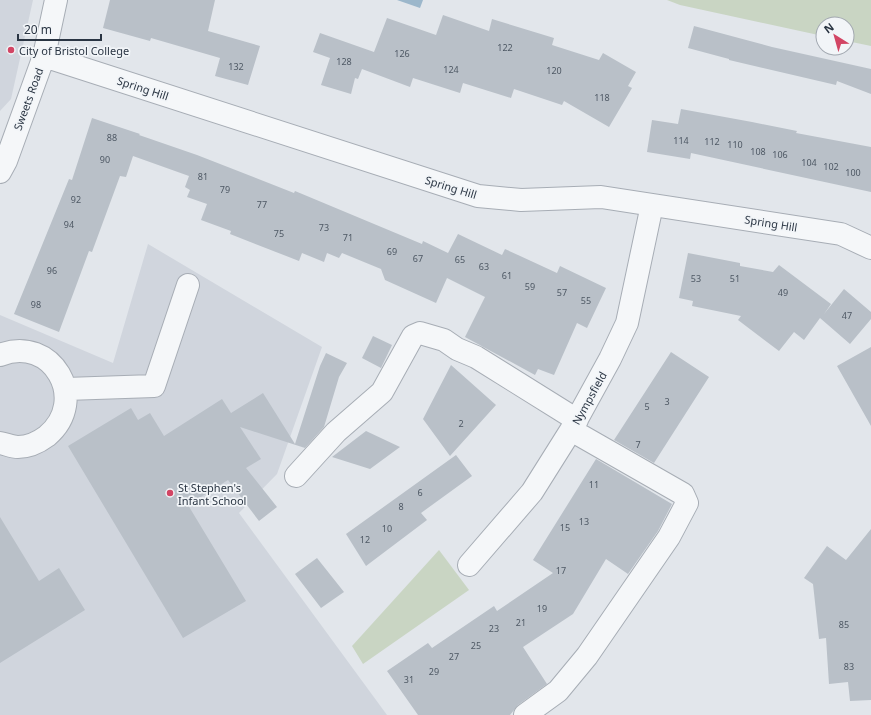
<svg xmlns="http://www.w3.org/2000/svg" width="871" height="715" font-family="'Noto Sans',sans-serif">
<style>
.built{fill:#d0d5dd}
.green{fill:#c9d5c3}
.water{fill:#9cb7cb}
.building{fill:#b9c0c8}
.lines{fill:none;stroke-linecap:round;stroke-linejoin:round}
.minor-casing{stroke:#a7adb5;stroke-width:24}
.minor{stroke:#f5f7f9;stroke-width:22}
.poi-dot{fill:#d24564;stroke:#f2f5f8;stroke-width:1.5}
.labels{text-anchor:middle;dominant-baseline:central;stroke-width:3.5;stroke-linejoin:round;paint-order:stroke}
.number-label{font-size:9px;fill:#4e5864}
.poi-label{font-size:11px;fill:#2a3543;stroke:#f2f5f8;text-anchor:start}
.street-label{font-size:11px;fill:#2a3543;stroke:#f2f5f8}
</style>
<rect width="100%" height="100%" fill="#e2e6eb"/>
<path class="built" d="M0,0H33L11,99L0,111Z
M148,244L322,347L277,474L239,513L387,715H0V315L113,363Z"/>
<path class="green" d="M667,0H871V46L847,41V24H823V36L680,5Z
M439,550L469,590L363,664L352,646Z"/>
<path class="water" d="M397,0H423L420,8Z"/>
<path class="building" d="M110,0H215L208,31L260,46L248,85L215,76L220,58L151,38L150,41L103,28Z
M443,15L489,31L492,19L554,38L552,45L599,60L603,53L636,72L628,86L632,88L609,127L564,101L562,105L514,89L511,98L463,83L460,93L413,78L410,87L362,69L358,79L355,78L351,94L321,85L330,58L313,52L320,33L374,52L387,18L436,35Z
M694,26L772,47L871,69V94L837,81L836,85L729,60V59L688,48Z
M681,109L752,122L797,131L796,133L871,147V192L691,153L690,159L647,152L652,120L678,124Z
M92,118L140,134L139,135L197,155L294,193L295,191L422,244L423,241L448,253L458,234L502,255L505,249L557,273L560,266L606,288L587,328L577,323L554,375L538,369L535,375L465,337L485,297L447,278L436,303L385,280L381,269L342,253L339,258L327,253L324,262L302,253L299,261L230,234L231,231L201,220L207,204L187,197L190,190L185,187L189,176L133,156L126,177L120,176L92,252L89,251L59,332L14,314L69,179L72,180Z
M688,253L740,263V266L773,272L779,265L831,304L824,314L844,289L871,312V319L850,344L820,318L804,340L794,332L779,351L738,320L741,316L692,306L693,301L679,298Z
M373,336L392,345L381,368L362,358Z
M871,347V426L837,366Z
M671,352L709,377L654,463L614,440Z
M326,353L347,363L339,377L324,427L305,448L240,427L261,459L246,468L277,507L259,521L228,480L188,505L246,601L183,638L68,446L131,408L138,420L150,413L164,436L222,399L231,413L263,393L295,444L320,366Z
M451,365L496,405L450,456L423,419Z
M366,431L400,447L370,469L332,457Z
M456,455L472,476L421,513L427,520L366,566L346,534Z
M596,459L672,504L658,531L628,574L606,559L573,614L523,647L547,684L518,705L510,715H418L387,671L428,643L432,648L494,606L497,611L553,573L533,560Z
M0,517L39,581L59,568L85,610L0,663Z
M871,529V700L850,701L848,682L829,684L826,638L819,639L813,584L804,578L827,546L846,560Z
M317,558L344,592L321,608L295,574Z"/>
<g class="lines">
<g class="minor-casing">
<path id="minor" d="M44,56L478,196L521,200L601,197L841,234L871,248
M0,172L6,161L44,56L56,0
M0,355C52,334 90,400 47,436C39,442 28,447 18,447C12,447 6,444 0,443
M66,389L154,386L188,285
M296,476L336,432L382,392L413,336L420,333L444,340L457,349L476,357L577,420
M469,565L532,492L571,430L610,359L627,323L652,205
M525,715L558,691L587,656L669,537L687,503L683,494L571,430"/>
</g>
<use href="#minor" class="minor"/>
</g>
<g class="poi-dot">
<circle cx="11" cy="50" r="4"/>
<circle cx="170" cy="493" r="4"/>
</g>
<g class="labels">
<g class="number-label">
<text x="505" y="47">122</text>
<text x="402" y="53">126</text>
<text x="344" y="61">128</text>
<text x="236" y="66">132</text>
<text x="451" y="69">124</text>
<text x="554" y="70">120</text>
<text x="602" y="97">118</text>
<text x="112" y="137">88</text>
<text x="681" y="140">114</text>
<text x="712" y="141">112</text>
<text x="735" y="144">110</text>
<text x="758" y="151">108</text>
<text x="780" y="154">106</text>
<text x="105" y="159">90</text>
<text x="809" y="162">104</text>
<text x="831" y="166">102</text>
<text x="853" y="172">100</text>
<text x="203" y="176">81</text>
<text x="225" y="189">79</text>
<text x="76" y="199">92</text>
<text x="262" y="204">77</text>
<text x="69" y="224">94</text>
<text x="324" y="227">73</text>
<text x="279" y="233">75</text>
<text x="348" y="237">71</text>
<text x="392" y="251">69</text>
<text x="418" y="258">67</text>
<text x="460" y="259">65</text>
<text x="484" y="266">63</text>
<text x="52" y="270">96</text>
<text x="507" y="275">61</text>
<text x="696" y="278">53</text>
<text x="735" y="278">51</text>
<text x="530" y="286">59</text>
<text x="562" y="292">57</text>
<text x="783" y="292">49</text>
<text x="586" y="300">55</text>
<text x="36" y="304">98</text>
<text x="847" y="315">47</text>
<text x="667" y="401">3</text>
<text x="647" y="406">5</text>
<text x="461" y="423">2</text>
<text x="638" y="444">7</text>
<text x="594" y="484">11</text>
<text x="420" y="492">6</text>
<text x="401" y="506">8</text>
<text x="584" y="521">13</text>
<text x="565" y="527">15</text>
<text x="387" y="528">10</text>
<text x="365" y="539">12</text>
<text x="561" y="570">17</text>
<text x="542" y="608">19</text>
<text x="521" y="622">21</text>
<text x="844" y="624">85</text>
<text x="494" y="628">23</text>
<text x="476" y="645">25</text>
<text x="454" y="656">27</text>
<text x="849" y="666">83</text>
<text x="434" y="671">29</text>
<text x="409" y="679">31</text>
</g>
<g class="poi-label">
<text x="19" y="50">City of Bristol College</text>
<text x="178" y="487">St Stephen's<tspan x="178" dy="13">Infant School</tspan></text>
</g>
<g class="street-label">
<text transform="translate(143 88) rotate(18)">Spring Hill</text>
<text transform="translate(28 99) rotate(-70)">Sweets Road</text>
<text transform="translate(451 187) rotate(17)">Spring Hill</text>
<text transform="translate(771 223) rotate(9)">Spring Hill</text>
<text transform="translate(589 398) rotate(-61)">Nympsfield</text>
</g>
</g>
<g transform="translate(835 36) rotate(323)"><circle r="19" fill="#f2f5f8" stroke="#a2a8b0"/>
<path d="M0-3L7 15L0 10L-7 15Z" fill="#d24564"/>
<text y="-6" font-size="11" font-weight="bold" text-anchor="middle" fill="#2a3543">N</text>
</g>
<path d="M18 34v6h83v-6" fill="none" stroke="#2a3543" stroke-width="2"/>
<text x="24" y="34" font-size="12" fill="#2a3543" stroke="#f2f5f8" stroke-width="3" paint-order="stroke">20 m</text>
</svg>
